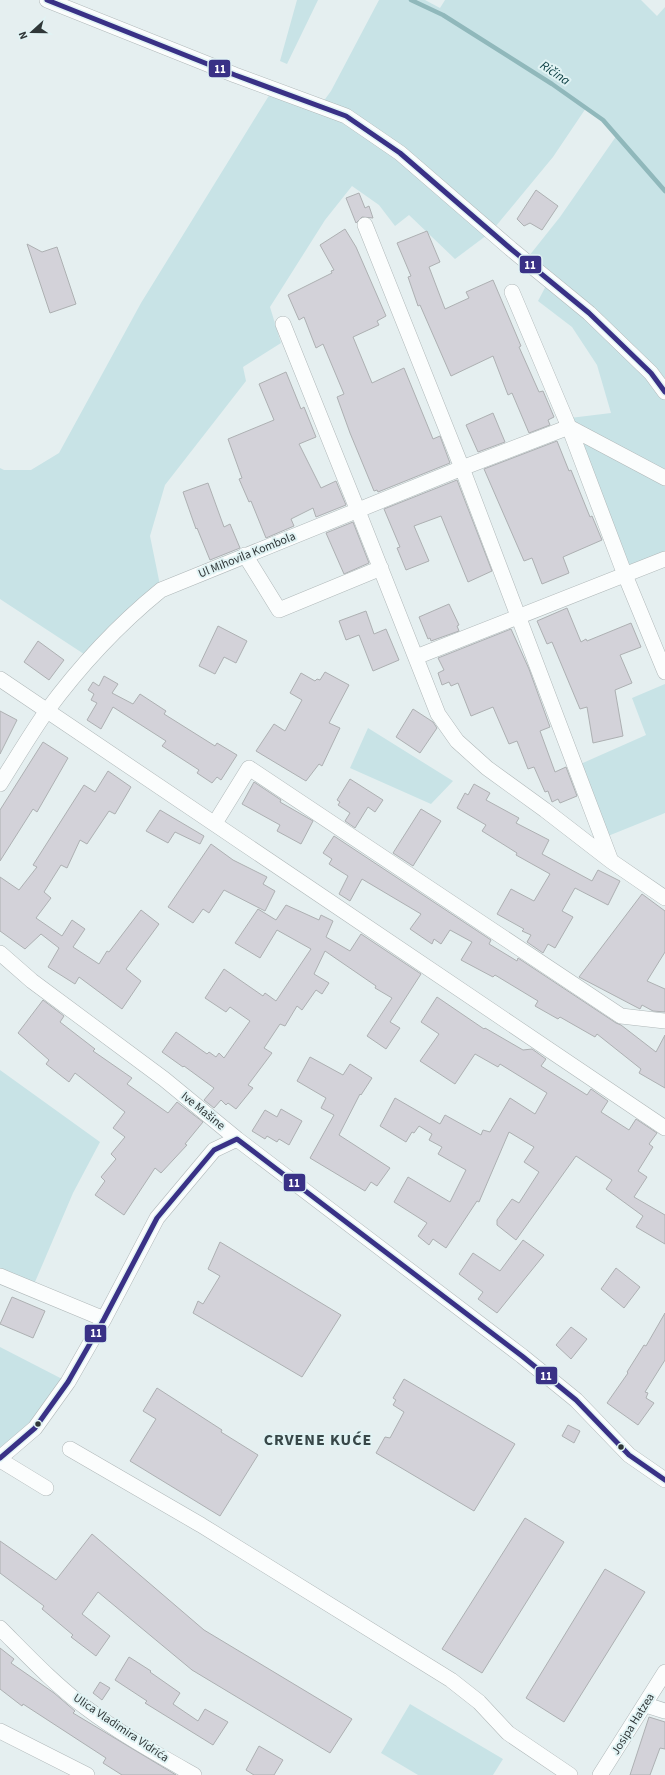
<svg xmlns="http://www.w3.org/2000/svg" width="665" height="1775" font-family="'Source Sans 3',sans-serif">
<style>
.green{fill:#c8e3e6}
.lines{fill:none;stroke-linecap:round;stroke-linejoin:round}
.stream{stroke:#90b8bb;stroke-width:4.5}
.building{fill:#d3d2d9;stroke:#adb0b2}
.minor-casing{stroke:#b0b8b9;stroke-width:16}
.minor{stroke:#fbfdfd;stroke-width:15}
.bus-1-casing{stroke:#e1f3f4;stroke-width:8}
.bus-1{stroke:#393186;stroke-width:5}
.bus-dot{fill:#303738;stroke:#e1f3f4;stroke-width:1.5}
.labels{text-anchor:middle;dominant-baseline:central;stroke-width:4;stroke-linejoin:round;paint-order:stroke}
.street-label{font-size:12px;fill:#303738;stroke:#e1f3f4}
.water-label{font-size:13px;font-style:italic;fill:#0a3e42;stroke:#e1f3f4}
.district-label{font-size:16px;font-weight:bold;letter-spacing:1px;fill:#384748;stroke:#e1f3f4}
.line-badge{stroke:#e1f3f4;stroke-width:1.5}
.badge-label{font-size:11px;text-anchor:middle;font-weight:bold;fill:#fff}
</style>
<rect width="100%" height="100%" fill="#e5eff0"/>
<path class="green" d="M297,0H318L287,64L280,61Z
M379,0H425L440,8L445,0H641L657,16L665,7V559L625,575L570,418L611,413L597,365L572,327L538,301L549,280L525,261L560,217L617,135L603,120L586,108L553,157L491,232L455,259L409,215L395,226L379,205L352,186L325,220L270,307L281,343L243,367L246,381L165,485L150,536L161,590L90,658L0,599V468L4,470H31L59,453L141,303L273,89L320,106L331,91Z
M665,684V813L603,838L576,766L646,735L632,698Z
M368,728L453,781L431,804L350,768Z
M0,1070L100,1142L73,1193L32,1289L0,1276Z
M0,1347L68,1382L0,1458Z
M410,1704L503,1759L493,1775H418L381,1753Z"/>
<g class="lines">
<path class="stream" d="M411,0L443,15L552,84L603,120L665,191"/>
</g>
<path class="building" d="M536,190L558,206L542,230L530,223L524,226L517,219Z
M359,193L365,208L369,206L373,218L362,217L356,223L346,198Z
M345,229L356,247L386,316L377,321L379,325L353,337L372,383L404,368L433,439L440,436L450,463L378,492L377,490L374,491L350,433L337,397L344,394L323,344L316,348L304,317L299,320L288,295L332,273L331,271L334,270L320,245Z
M427,231L440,262L429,267L445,309L469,298L466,292L493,280L521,346L519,347L539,392L543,391L554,417L548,420L550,425L529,433L512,393L508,395L493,356L451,376L420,305L418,306L408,277L411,276L397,243Z
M27,244L42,252L57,247L76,304L50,313Z
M286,372L301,409L304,407L316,437L299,444L321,488L336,481L346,505L316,517L313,508L291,519L294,526L266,538L251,501L249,502L239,479L242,478L228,439L274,420L259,384Z
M493,413L505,442L478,452L466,425Z
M557,441L569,471L571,470L590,517L592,516L602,540L563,557L569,573L542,584L532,558L524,561L484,469Z
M457,480L492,571L468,582L441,516L414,526L429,561L406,570L397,548L400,547L384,509Z
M208,483L224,527L230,524L240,548L210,560L197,528L196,529L183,492Z
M353,522L369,563L344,574L326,533Z
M449,604L459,625L457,626L459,631L431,641L430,638L428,639L419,617Z
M567,608L581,642L586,639L587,641L631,623L641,647L620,655L632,683L615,690L623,736L593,743L587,707L580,709L552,642L547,644L537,621Z
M366,611L374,634L386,629L399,660L373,671L359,635L346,640L339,621Z
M218,626L247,641L236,663L224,657L215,674L199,666Z
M511,629L529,669L550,727L540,731L555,772L566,767L577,796L560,803L558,799L552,802L548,791L545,792L534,767L528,769L517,741L509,744L493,707L471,716L458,683L451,686L449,682L442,685L438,673L444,670L438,658Z
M38,641L64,660L49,680L24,662Z
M325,672L349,685L329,723L340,728L322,766L319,764L306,781L256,751L274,724L285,731L302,700L290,693L301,673L315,681L317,679L320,680Z
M104,676L118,684L112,693L133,704L140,694L166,711L164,714L215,746L217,743L237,755L221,780L217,777L212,783L197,773L199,770L162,746L166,741L113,707L101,729L87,720L97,703L91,700L94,694L88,690L93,682L99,686Z
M413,709L433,722L437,728L420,753L396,737Z
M0,711L17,720L0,754Z
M43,742L68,758L37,812L33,809L0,861V810Z
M108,771L131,787L115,814L109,811L87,844L80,840L67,868L61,865L44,892L51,898L36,918L62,936L72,920L85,929L73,947L99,964L107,951L109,952L141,910L159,924L126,969L141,981L122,1009L79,977L75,984L48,967L59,948L41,934L25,949L0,931V877L19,890L37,867L33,865L84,785L95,792Z
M350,779L383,800L375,812L368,807L355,828L345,821L350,813L338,805L340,802L337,800Z
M254,782L281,800L280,802L313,821L301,844L277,831L280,825L242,804Z
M474,784L490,793L486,800L519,818L516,823L549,840L542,854L592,881L598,870L620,881L608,905L575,888L562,911L573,917L555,948L548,944L543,953L527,942L531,935L522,931L524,929L497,914L511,889L534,901L550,874L516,855L517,853L482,831L486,825L457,808L465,793L468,795Z
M421,809L441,821L413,866L393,853Z
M160,810L204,836L200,844L175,832L168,843L146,831Z
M334,836L491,940L489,944L517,961L518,958L616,1023L621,1025L656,1052L665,1035V1088L639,1073L641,1069L597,1034L595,1037L560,1017L558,1019L535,1006L538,1001L495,975L493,977L461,960L472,942L450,930L441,944L434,939L432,944L410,929L421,914L362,879L350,901L339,894L348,876L329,864L332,859L323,853Z
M211,844L233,860L267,877L263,884L275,891L265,911L224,890L209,913L203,909L193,923L168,907Z
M642,894L665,911V952L647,981L665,989V1012L653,1011L642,1005L640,1009L579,977Z
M286,905L319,920L321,915L333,921L326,937L350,951L361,934L421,974L390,1022L400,1028L386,1049L367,1036L392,998L375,988L376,986L325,951L314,974L329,983L322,994L316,990L302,1010L297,1006L285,1026L280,1024L264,1048L272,1053L248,1085L253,1088L236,1109L228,1103L226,1105L221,1100L214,1108L204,1100L214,1088L184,1066L183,1067L162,1052L176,1032L207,1054L209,1052L216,1057L219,1053L224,1058L250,1021L230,1007L226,1012L205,998L224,969L263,996L265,993L276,1001L311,949L277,930L260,958L235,943L258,909L276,920Z
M437,997L484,1029L485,1028L523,1050L532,1049L546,1059L541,1066L587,1095L591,1089L608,1101L601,1112L629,1130L636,1119L657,1133L649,1144L653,1147L638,1171L647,1177L634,1197L665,1215V1244L636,1227L643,1216L606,1189L612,1180L576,1156L516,1240L497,1225V1220L512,1199L519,1203L539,1172L524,1162L534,1147L509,1132L479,1202L477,1201L446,1248L433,1239L429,1245L418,1236L427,1223L394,1202L408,1177L450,1202L466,1170L438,1154L442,1147L429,1140L432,1134L419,1126L414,1133L412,1132L406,1142L380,1126L395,1098L440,1124L445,1115L481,1135L483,1130L490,1132L510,1098L535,1114L547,1093L500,1064L498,1067L475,1054L455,1084L420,1061L439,1034L421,1022Z
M43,1000L64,1016L60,1022L95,1049L93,1051L132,1078L127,1084L168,1113L177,1102L203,1122L185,1144L187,1145L161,1173L155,1168L124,1215L95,1195L105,1181L101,1177L116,1159L111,1154L125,1137L113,1128L125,1112L75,1073L69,1082L46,1064L49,1060L18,1033Z
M310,1057L343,1075L350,1064L372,1078L361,1095L360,1094L339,1135L390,1168L377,1186L371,1182L365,1191L310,1158L334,1115L321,1108L326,1098L297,1081Z
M281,1109L302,1121L289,1145L279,1139L277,1142L267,1136L265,1139L252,1131L265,1110L277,1117Z
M523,1240L544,1255L497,1313L478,1299L483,1292L459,1274L473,1253L500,1271Z
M220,1242L341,1315L302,1377L193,1313L198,1301L203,1304L220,1276L208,1269Z
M616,1268L640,1287L624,1308L601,1289Z
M12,1297L45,1311L33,1338L0,1324Z
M665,1313V1360L645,1392L648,1393L646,1398L654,1403L638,1425L607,1403L628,1373L627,1372L644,1345L646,1346Z
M571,1327L587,1339L571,1359L556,1345Z
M404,1379L515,1444L474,1511L376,1453L385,1437L390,1438L404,1412L393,1405L396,1400L393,1398Z
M157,1388L222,1430L221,1432L258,1455L220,1516L130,1461L156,1419L143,1411Z
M568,1425L580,1431L574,1443L562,1436Z
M525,1518L564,1542L482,1673L442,1649Z
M92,1534L204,1630L352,1719L330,1753L192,1670L98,1592L82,1614L110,1636L96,1656L71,1637L73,1635L42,1609L44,1606L0,1573V1541L56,1580Z
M605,1569L645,1592L564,1722L526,1698Z
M0,1648L14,1659L11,1663L54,1693L75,1711L73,1713L176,1775H122L103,1763L106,1758L23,1704L22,1706L0,1689Z
M129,1657L151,1671L150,1672L180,1693L173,1704L198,1721L205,1709L228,1722L213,1745L145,1703L147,1701L115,1680Z
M100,1682L110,1688L102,1700L93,1693Z
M649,1717L665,1722V1749L660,1748L650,1775H630Z
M259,1746L283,1760L274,1775H254L246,1770Z"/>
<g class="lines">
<g class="minor-casing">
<path id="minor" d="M47,0L235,75L346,116L400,153L511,249L589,313L651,373L665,392
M365,225L462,468L611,861
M512,292L569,427L625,575L665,672
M283,324L358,511L438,714L457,741L487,768L545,810L611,861L665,898
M569,427L665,478
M245,555L279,610L381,568
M416,657L665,559
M0,679L665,1128
M0,784C15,760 30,735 46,712C79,667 118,625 161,590L462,468L569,427
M215,823L249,768L621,1016L665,1021
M0,953L32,981L164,1079L237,1139L522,1356L576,1400L629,1455L665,1480
M0,1276L104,1319
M70,1449L201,1525L451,1680L479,1702L508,1733L570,1775
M0,1458L35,1428L68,1382L104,1319L157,1218L214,1150L237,1139
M0,1460L46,1488
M0,1628C27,1655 54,1684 85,1707C119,1733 157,1754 194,1775
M646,1705L665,1711
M0,1731L87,1775
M600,1775L665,1672"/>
</g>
<use href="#minor" class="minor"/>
<g class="bus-1-casing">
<path id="bus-1" d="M47,0L235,75L346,116L400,153L511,249L589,313L651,373L665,392
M0,1458L35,1428L68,1382L104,1319L157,1218L214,1150L237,1139L522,1356L576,1400L629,1455L665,1480"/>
</g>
<use href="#bus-1" class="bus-1"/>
</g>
<g class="bus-dot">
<circle cx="38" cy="1424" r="3.5"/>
<circle cx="621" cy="1447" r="3.5"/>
</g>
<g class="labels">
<g class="street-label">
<text transform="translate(247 555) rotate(-22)">Ul Mihovila Kombola</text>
<text transform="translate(203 1111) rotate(39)">Ive Mašine</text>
<text transform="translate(633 1724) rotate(-58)">Josipa Hatzea</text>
<text transform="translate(121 1728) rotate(34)">Ulica Vladimira Vidrića</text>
</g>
<g class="water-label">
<text transform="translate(555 73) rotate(34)">Ričina</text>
</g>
<g class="district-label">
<text x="318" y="1440">CRVENE KUĆE</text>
</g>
</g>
<g class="line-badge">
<rect x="208" y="59" width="23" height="19" rx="4" fill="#393186"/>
<rect x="519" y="255" width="23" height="19" rx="4" fill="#393186"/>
<rect x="283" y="1173" width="23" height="19" rx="4" fill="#393186"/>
<rect x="84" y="1324" width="23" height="19" rx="4" fill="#393186"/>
<rect x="535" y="1366" width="23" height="19" rx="4" fill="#393186"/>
</g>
<g class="badge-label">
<text x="220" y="73">11</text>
<text x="530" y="269">11</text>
<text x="294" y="1187">11</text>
<text x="96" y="1337">11</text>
<text x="546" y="1380">11</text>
</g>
<g transform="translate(32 32) rotate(249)" stroke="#e1f3f4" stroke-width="3" paint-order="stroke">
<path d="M0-3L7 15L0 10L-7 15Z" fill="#303738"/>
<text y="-6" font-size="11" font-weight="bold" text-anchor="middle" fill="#303738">N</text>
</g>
</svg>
